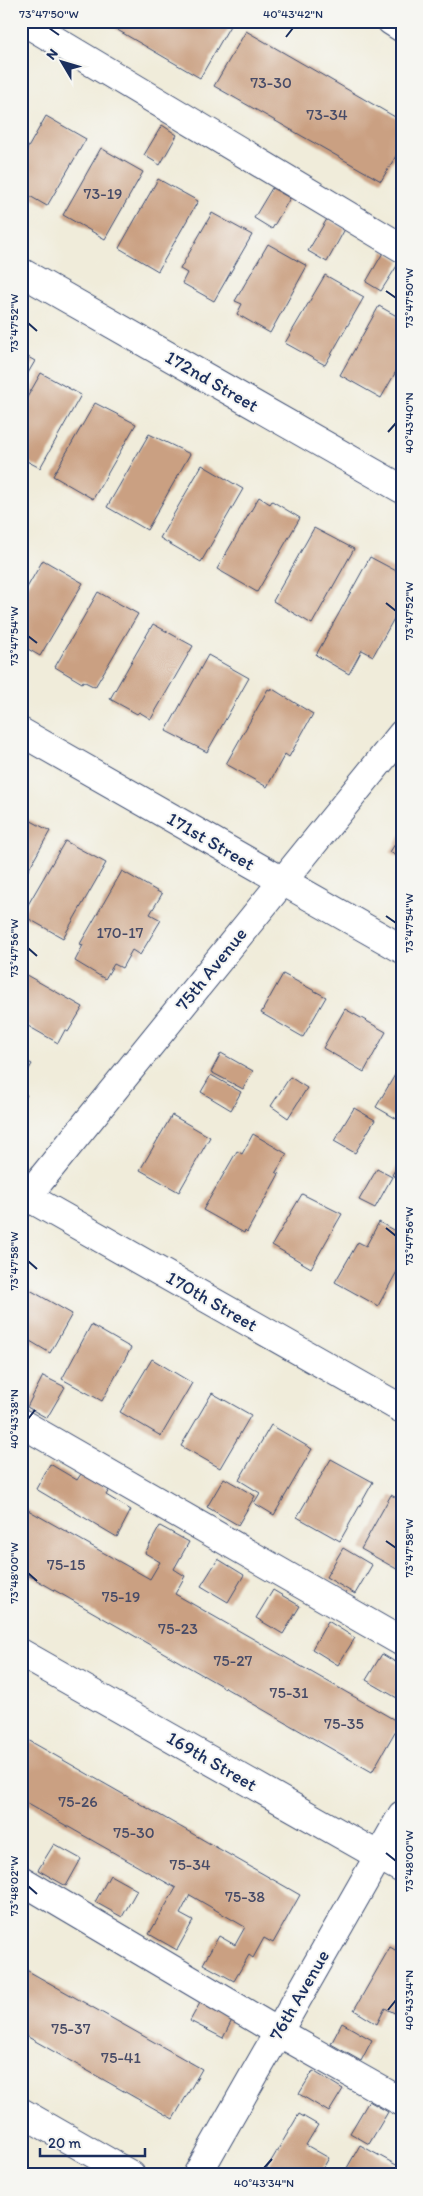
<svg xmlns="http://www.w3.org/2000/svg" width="423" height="2196" font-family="Itim,sans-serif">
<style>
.building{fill:#caa082}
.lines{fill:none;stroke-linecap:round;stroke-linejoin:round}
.minor-casing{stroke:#3b4b71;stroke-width:30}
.minor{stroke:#fff;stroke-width:28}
.ticks{fill:none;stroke:#1b2f5e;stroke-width:2}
.labels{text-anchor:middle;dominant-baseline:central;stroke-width:4;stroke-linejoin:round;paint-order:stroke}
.number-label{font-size:16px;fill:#474b67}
.street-label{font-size:19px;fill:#1b2f5e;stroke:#f6f6f2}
.neatline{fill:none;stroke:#1b2f5e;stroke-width:2}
.ticks-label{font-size:12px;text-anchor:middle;fill:#1b2f5e}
</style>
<rect width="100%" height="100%" fill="#f6f6f2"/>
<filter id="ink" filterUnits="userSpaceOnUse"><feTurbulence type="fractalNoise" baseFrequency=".02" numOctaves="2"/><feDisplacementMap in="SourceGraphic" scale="10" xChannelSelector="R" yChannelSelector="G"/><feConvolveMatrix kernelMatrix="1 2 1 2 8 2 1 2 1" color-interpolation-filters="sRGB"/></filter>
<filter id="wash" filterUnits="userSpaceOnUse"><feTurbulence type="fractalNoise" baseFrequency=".0096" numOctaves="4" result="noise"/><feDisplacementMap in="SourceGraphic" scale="20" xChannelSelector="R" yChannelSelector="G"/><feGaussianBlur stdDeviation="1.12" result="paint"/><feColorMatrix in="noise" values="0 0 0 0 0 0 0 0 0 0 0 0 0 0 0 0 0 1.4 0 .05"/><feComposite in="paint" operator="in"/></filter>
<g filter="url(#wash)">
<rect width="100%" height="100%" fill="#f0ecda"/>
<g id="blocks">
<path class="building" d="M102,21H227L231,24L200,78Z
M246,31L402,121V146L381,181L214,86Z
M46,116L86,139L47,206L21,191V160Z
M162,125L177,135L160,165L144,155Z
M101,148L143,172L105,239L63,215Z
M158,179L198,201L158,271L119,248Z
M402,179V193L396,189Z
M272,188L290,198L272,229L254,218Z
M212,213L252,235L214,301L182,283L187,273L180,269Z
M327,219L345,229L327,262L308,251Z
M268,244L307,266L270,333L237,314L242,304L235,301Z
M384,251L400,261L381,291L366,282Z
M325,275L364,297L325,365L285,343Z
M379,306L402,319V361L381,398L340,375Z
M21,353L35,361L21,385Z
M41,373L81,395L40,468L21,458V408Z
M95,403L136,424L93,499L53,476Z
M149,434L190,454L147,530L107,507Z
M202,465L243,489L201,562L160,538Z
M259,497L270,504L272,501L300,518L257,592L217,569Z
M314,528L354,549L312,624L273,601Z
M370,557L402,574V600L394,614L396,615L373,656L362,650L349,674L316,655Z
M43,560L83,583L40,656L28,649L26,651L21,648V598Z
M98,592L138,614L95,687L83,681L82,683L55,667Z
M153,624L193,646L151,719L139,712L137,714L110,699Z
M208,655L249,678L207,752L166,731Z
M271,688L313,714L289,757L285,754L267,787L226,764L268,689L270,690Z
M22,816L50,831L21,883V817Z
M402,833V859L390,852Z
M65,841L106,863L63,938L22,915Z
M122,871L162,894L150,914L161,920L140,955L132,950L122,968L114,964L105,979L75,961L83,945L80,944Z
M21,972L83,1007L68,1032L65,1030L58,1043L21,1022Z
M283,974L326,997L303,1037L261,1013Z
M345,1009L386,1032L364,1072L323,1048Z
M221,1053L253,1071L243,1089L211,1072Z
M21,1058L32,1064L21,1083Z
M402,1063V1122L376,1107Z
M211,1075L241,1092L231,1110L201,1092Z
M290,1077L307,1088L288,1118L271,1106Z
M21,1092L27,1095L21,1105Z
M354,1108L375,1120L355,1153L334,1141Z
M172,1115L210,1137L179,1192L140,1170Z
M253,1134L287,1154L276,1172L279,1174L247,1232L245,1230L244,1233L203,1210L237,1151L242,1154Z
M402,1158V1180L392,1175Z
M377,1169L392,1177L375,1208L359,1200Z
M302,1194L342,1214L311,1268L272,1245Z
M379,1222L402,1235V1256L397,1264L400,1266L378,1306L335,1282L358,1242L366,1246Z
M30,1290L72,1314L50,1353L30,1341L21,1357V1305Z
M91,1325L131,1348L102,1401L62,1379Z
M152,1359L192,1383L161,1436L120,1412Z
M43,1376L65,1387L47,1418L27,1407Z
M212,1393L251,1415L220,1468L181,1446Z
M271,1425L312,1449L274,1515L254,1503L260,1493L239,1480Z
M331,1459L373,1482L340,1541L297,1517Z
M50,1464L77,1480L81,1474L109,1490L106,1495L131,1510L117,1537L36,1489Z
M224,1478L255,1496L238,1525L207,1507Z
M391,1495L402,1501V1572L361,1549Z
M21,1506L150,1579L160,1562L145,1553L160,1526L189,1542L174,1569L185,1576L175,1594L400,1723L372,1772L21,1571Z
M343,1548L372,1565L355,1594L326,1577Z
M218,1559L244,1575L228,1602L201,1586Z
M273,1590L300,1606L283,1634L256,1618Z
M328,1621L355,1638L338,1665L312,1649Z
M382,1654L402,1666V1690L397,1698L366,1680Z
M21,1736L300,1895L273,1943L264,1938L253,1958L249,1955L234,1981L203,1964L219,1936L235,1945L245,1927L190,1895L180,1914L193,1921L177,1950L149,1934L176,1888L21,1800Z
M54,1844L81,1859L66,1886L38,1870Z
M110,1875L137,1890L122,1917L95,1902Z
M390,1947L402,1954V2017L385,2008L377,2024L354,2010Z
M21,1967L202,2069L173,2119L21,2033Z
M200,2003L232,2020L223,2038L190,2021Z
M342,2023L372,2040L361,2061L331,2044Z
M313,2071L343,2089L329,2112L299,2094Z
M369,2101L388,2112L369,2144L350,2133Z
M299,2114L318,2125L306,2145L329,2158L319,2175H267L264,2173Z
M360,2145L400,2167L395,2175H343Z"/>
</g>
</g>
<g filter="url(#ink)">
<use href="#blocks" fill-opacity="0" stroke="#3b4b71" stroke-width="1"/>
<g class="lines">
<g class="minor-casing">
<path id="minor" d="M23,21L402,248
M391,21L402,28
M21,272L402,489
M21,732L402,949
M21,1193L402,1409
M21,1204L402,734
M21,1423L402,1642
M21,1653L402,1869
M21,1880L278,2032L402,2102
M21,2112L131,2175
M197,2175L402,1815"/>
</g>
<use href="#minor" class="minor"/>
</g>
</g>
<path class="ticks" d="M49,28L59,35M286,37L293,28M386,291L396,298M28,323L37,331M388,432L396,423M386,603L396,611M28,636L37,643M386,916L396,923M28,948L37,956M386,1228L396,1236M28,1261L37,1269M28,1419L35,1410M386,1541L396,1548M28,1573L37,1581M386,1853L396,1861M28,1886L37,1894M388,2010L396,2000M264,2168L272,2159"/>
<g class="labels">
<g class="number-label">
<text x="271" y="82">73-30</text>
<text x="327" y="114">73-34</text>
<text x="103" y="193">73-19</text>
<text x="120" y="932">170-17</text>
<text x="66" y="1564">75-15</text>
<text x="121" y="1596">75-19</text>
<text x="178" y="1628">75-23</text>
<text x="233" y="1660">75-27</text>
<text x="289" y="1692">75-31</text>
<text x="344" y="1723">75-35</text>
<text x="78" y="1801">75-26</text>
<text x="134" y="1832">75-30</text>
<text x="190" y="1864">75-34</text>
<text x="245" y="1896">75-38</text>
<text x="71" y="2028">75-37</text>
<text x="121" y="2057">75-41</text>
</g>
<g class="street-label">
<text transform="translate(212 381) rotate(30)">172nd Street</text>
<text transform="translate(211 841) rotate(30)">171st Street</text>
<text transform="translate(211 969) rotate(-51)">75th Avenue</text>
<text transform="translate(212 1301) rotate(30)">170th Street</text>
<text transform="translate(212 1761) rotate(30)">169th Street</text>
<text transform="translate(299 1995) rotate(-60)">76th Avenue</text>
</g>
</g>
<rect width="423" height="2196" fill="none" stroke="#f6f6f2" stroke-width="55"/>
<g transform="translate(62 62) rotate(308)" stroke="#f6f6f2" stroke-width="4" paint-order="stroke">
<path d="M0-4L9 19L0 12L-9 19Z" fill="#1b2f5e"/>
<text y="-8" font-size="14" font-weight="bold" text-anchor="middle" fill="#1b2f5e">N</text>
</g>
<path d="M40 2148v8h105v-8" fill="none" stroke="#1b2f5e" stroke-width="2.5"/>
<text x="48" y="2148" font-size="15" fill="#1b2f5e" stroke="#f6f6f2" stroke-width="4" paint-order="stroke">20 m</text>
<rect x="28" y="28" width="368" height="2140" class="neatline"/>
<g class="ticks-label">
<text x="49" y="18">73°47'50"W</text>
<text x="293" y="18">40°43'42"N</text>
<text transform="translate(409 298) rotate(-90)" y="4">73°47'50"W</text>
<text transform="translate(14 323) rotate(-90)" y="4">73°47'52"W</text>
<text transform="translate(409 423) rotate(-90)" y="4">40°43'40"N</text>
<text transform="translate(409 611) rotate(-90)" y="4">73°47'52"W</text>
<text transform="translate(14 636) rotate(-90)" y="4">73°47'54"W</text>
<text transform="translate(409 923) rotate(-90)" y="4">73°47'54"W</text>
<text transform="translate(14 948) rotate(-90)" y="4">73°47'56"W</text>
<text transform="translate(409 1236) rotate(-90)" y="4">73°47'56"W</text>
<text transform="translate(14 1261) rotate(-90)" y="4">73°47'58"W</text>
<text transform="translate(14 1419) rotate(-90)" y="4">40°43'38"N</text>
<text transform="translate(409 1548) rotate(-90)" y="4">73°47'58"W</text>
<text transform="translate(14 1573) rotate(-90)" y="4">73°48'00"W</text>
<text transform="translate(409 1861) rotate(-90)" y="4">73°48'00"W</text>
<text transform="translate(14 1886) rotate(-90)" y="4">73°48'02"W</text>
<text transform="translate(409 2000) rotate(-90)" y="4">40°43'34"N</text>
<text x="264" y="2187">40°43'34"N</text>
</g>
</svg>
